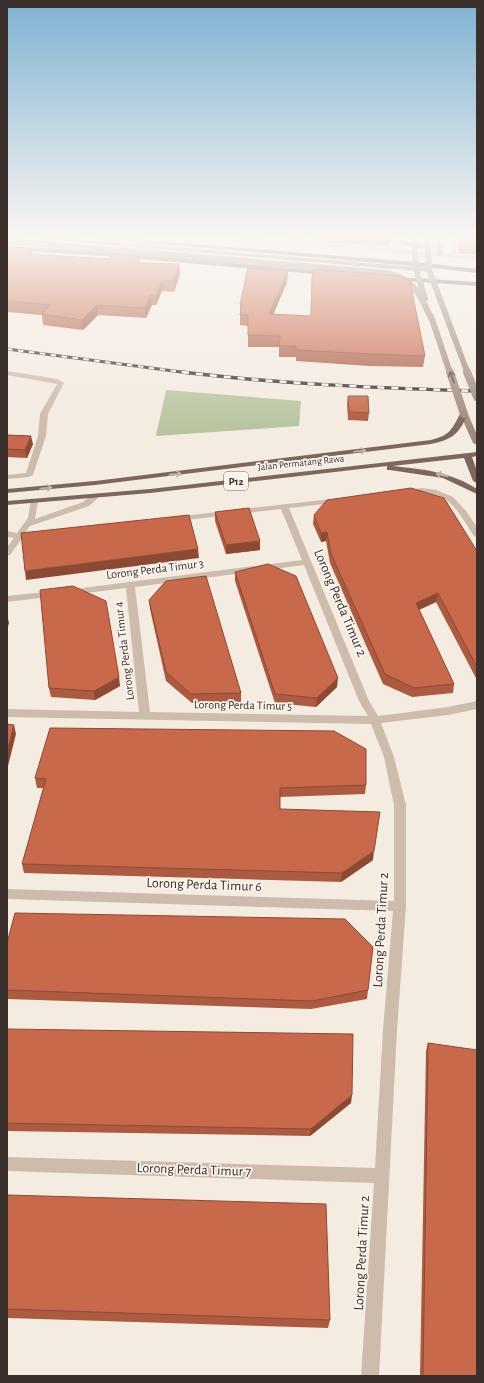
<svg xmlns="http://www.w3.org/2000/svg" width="484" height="1383" font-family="'Alegreya Sans',sans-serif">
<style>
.green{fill:#b8c4a0}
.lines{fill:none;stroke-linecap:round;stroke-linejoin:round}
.street{fill:#cdbbac;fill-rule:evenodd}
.secondary{fill:#a18a7d;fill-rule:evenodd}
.primary{fill:#7d675c;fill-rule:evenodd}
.rail-far1-casing{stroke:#3b302b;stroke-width:3}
.rail-casing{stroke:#3b302b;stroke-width:3.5}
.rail-far1{stroke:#fbf5ee;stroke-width:2;stroke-dasharray:5.5;stroke-linecap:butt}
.rail{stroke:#fbf5ee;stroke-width:2.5;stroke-dasharray:7;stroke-linecap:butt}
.secondary-bridge-far1{stroke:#a18a7d;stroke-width:6}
.secondary-bridge{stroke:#a18a7d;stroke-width:8}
.wall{fill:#ac5a40}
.shaded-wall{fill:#8c4a34}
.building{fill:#c8694b;stroke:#8c4a34}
.oneway{stroke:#544640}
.oneway2{stroke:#c2b5ac}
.labels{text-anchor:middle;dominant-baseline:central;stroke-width:3.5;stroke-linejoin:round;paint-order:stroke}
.far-street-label{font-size:10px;fill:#3b302b;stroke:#fbf5ee}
.shield{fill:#fbf5ee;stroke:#756b66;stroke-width:1}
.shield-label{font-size:11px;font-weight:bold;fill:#3b302b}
.street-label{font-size:12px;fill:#3b302b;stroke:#fbf5ee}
.near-street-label{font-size:14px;fill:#3b302b;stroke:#fbf5ee}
</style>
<rect width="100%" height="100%" fill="#f4ebe1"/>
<path class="green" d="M166,390L301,401L299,426L156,436Z"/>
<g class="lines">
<path class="street" d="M195,236H224L451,254L453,236H459L456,255L477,256V260Z
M7,371L57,379L64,383L48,414L46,436L33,475L29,477L7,479V475L26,473L38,436L40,414L57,384L7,375Z
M422,488L436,490L453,497L466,511L477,527V537L474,536C459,514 451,492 421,493C415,493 408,496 403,492L407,490Z
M93,494H99L100,496L89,506L30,526L25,533H37L38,535L37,537L22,538L10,555L7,556V547L14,538L7,537V531L17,533L28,518L31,499H34L38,501L35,519L83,502Z
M340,498H343V502L289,508L369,701L378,716L448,707L477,701V709L448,715L381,723L394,757L406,805V906L397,1030L379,1376H361L374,1183L7,1171V1157L375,1168L383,1030L393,911L7,899V889L394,901V805L384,757L371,724L7,717V709L139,712L126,588L70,595L67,594L66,592L67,590L302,560L281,509L177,521H174L173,519L174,517ZM304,565L359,701L368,716L150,712L135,587Z
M54,591L58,594L57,596L7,602V596Z"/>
<path class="secondary" d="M7,236H35L429,268L432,270L429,272Z
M438,237L443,238V255L440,257L437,255V246C424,249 409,249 398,241L401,239C414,244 424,247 437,242Z
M457,349L462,350L468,366L467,367L462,366L456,350Z
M461,412H467L468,414L477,435V445L473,443L460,414Z"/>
<path class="primary" d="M71,236H98L426,263L477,269V273L426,267Z
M7,246L106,252L326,271L329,273L326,275L106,256L7,250Z
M396,277L477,282V286L394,280L393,279Z
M461,412H467L468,414C458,435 453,439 431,444L95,485L7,493V489L95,481L431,440C451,435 452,429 461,412Z
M477,452V456L472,457L477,471V483L473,481L464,458L392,466C422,469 451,472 477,489V494L443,478L390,470H387V466L150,493L7,505V501L150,489Z"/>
<g class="rail-far1-casing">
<path id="rail-far1" d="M7,349L189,373"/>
</g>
<g class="rail-casing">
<path id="rail" d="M182,372C280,384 378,388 477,391"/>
</g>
<use href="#rail-far1" class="rail-far1"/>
<use href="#rail" class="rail"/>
<path class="secondary-bridge-far1" d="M414,236L416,269L425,299
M427,236L429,270L459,350
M7,241L386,273C416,279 421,298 433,322
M431,316L450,373
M465,366L468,373"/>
<path class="secondary-bridge" d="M450,372L464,414
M467,372L477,397"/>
</g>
<path class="wall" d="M256,236H307L305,240Z
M313,236H393L390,245L383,246L313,241Z
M477,236V255L458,253L459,246Z
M7,247L31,248L32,254L109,259L135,258L141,263L179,264L180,274L174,292L162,291L156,305H152L146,318L98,315L83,330L43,325L42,315L7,312Z
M287,282L273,314L425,356L423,367L369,366L296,361V357H279V347H248V326L240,325V304Z
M348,396L369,413L368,421L348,420L347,404Z
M7,435L33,444L27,458L7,457Z
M215,512L260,550L226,554L215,521Z
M314,515L477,551V680L436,602L419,610L454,684L453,693L412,697L383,684L330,563L326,541L321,542L313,524Z
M235,572L337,687L316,707L275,703L235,581Z
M149,600L241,693V703H192L166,681L150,609Z
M120,686L95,700L51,697L49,688Z
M35,778L366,785L365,794L280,797V809L373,860L341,882L24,873L22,864L44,788H37Z
M7,943L368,990L367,999L311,1009L7,999Z
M7,1029L351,1103L310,1136L7,1131Z
M428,1043L477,1376H420L426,1051Z
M7,1195L330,1320L328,1328L7,1318Z"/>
<path class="shaded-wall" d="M384,236H393L390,245L383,246Z
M31,248L33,258L27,254Z
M179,264L180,274L174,292L173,281Z
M288,271L287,282L269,325V314Z
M162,281V291L156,305V295Z
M151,295L152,305L146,318L145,308Z
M97,305L98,315L83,330L82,320Z
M31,436L33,444L27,458L25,450Z
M327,532L326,541L321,542V533Z
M260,541V550L226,554V545Z
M198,549L199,558L26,580L25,571Z
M438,593L436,602L414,612L416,603Z
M7,614L9,623L7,630Z
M119,677L120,686L95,700L94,691Z
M338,678L337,687L316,707L317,698Z
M14,725L16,734L7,770V752Z
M374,851L373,860L341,882L342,873Z
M352,1095L351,1103L310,1136L311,1129Z"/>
<path class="building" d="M461,236H477V247L459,246Z
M7,247L31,248L27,254L109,259L113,254L135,255L133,258H141L139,263L179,264L173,281H162L156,295H151L145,308L97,305L82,320L42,314L51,305L7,301Z
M248,268L288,271L269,314L311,316L312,277L314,269L400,276L410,281L425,356L370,354L296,350V346H279L280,336L248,335V315H240L242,304H240Z
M348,396H368L369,413L349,412Z
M7,435L31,436L25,450L7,449Z
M411,488L444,498L477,551V667L438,593L416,603L454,684L414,688L385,674L331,554L327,532L321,533L314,515L327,500Z
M249,508L260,541L226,545L215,512Z
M189,515L198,549L25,571L21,533Z
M268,564L296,576L338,678L317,698L275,694L235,572Z
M206,576L241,693L191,694L166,672L149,600L166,581Z
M73,586L106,601L119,677L94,691L49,688L40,590Z
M7,724L14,725L7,752Z
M50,728L334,731L366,749V785L280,788V809L380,812L374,851L342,873L22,864L46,779L35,778Z
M15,913L345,919L373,947L368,990L312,1001L7,990V943Z
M7,1029L353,1034L352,1095L311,1129L7,1123Z
M428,1043L477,1050V1376H423Z
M7,1195L326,1204L330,1320L7,1309Z"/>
<defs><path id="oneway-shaft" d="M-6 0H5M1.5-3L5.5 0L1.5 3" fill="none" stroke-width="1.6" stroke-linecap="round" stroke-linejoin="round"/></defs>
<use class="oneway" href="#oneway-shaft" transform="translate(452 377) rotate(-109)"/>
<g class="oneway2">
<use href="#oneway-shaft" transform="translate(360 451) rotate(-7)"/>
<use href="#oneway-shaft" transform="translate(175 474) rotate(-7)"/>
<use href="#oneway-shaft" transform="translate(442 475) rotate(-167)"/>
<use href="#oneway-shaft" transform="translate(46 488) rotate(-6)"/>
</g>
<linearGradient id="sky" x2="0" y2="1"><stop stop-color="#7eb2d2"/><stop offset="0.55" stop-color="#faf6f2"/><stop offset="1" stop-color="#faf6f2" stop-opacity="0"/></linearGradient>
<rect width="484" height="430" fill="url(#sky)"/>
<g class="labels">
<g class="far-street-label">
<text transform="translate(301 463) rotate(-6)">Jalan Permatang Rawa</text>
</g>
<rect class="shield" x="224" y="472" width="24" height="18" rx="3"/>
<g class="shield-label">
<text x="236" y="481">P12</text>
</g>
<g class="street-label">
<text transform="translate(155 569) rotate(-7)">Lorong Perda Timur 3</text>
<text transform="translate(124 651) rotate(-97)">Lorong Perda Timur 4</text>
<text transform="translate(243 705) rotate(1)">Lorong Perda Timur 5</text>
</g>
<g class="near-street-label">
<text transform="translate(340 603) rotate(67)">Lorong Perda Timur 2</text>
<text transform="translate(204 885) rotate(2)">Lorong Perda Timur 6</text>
<text transform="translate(381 930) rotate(-87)">Lorong Perda Timur 2</text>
<text transform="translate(194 1170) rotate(2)">Lorong Perda Timur 7</text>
<text transform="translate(362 1253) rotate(-87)">Lorong Perda Timur 2</text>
</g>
</g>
<rect width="484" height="1383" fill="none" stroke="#3b302b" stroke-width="16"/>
</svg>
